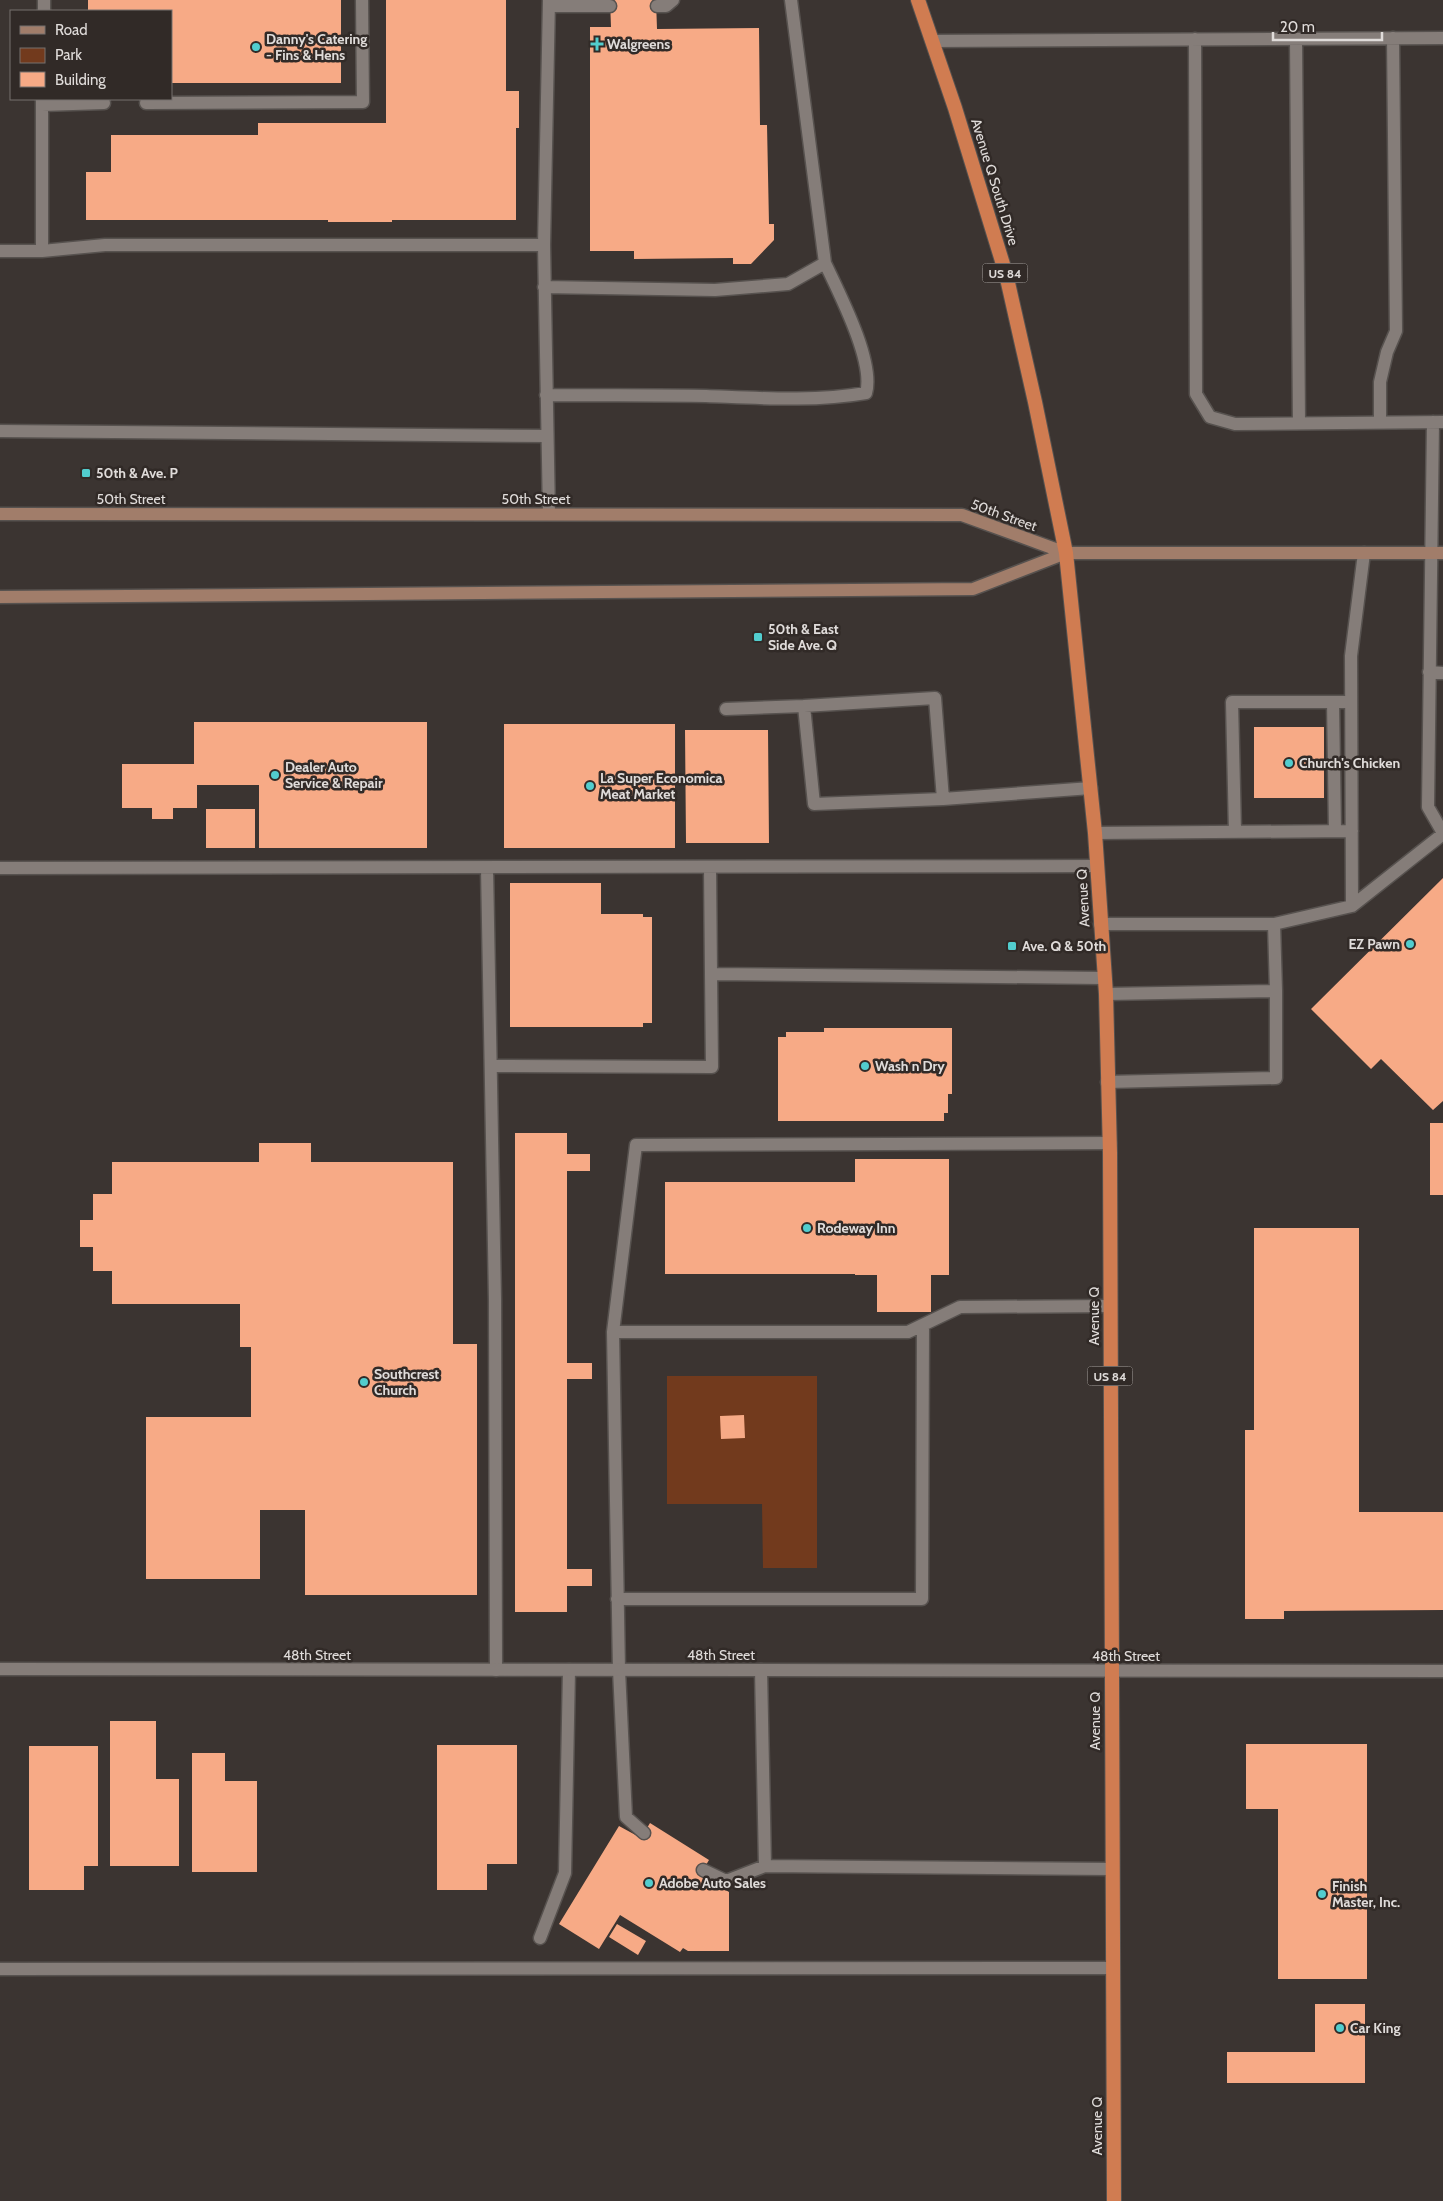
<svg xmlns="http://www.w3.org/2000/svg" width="1443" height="2201" font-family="Cabin,sans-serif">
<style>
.green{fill:#723a1d}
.building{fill:#f7aa86}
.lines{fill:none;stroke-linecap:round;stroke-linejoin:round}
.service-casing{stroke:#57524f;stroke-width:15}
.minor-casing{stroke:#57524f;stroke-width:15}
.secondary-casing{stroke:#57524f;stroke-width:15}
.trunk-casing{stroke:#57524f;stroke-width:16}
.service{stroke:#857d79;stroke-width:12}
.minor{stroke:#857d79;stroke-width:12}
.secondary{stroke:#a17d6a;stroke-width:12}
.trunk{stroke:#d07c51;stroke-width:14}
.poi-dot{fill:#52cdce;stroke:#312a27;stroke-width:2}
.labels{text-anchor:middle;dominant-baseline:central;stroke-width:5;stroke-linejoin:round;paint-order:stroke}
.shield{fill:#312a27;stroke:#aca7a4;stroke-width:1}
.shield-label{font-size:12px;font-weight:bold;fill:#e0dcda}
.poi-label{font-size:14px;font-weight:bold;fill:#e0dcda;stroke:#312a27;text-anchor:start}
.street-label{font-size:14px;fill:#e0dcda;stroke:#312a27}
</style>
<rect width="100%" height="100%" fill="#3b3431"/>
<path class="green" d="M667,1376H817V1568H763L762,1504H667Z"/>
<path class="building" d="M88,0H341V83H171V11H88Z
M386,0H506V91H519V128H516V220H392V222H328V220H86V172H111V135H258V123H386Z
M610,0H656L657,29L759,28L760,125H767L769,224H774V240L751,264H733V258L634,259V251H590V27H611Z
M194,722H427V848H259V785H197V808H173V819H152V808H122V764H194Z
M504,724H675V848H504Z
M1254,727H1324V798H1254Z
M685,730H768L769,843H686Z
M206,809H255V848H206Z
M1443,878V1101L1433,1110L1381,1059L1371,1069L1311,1009Z
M510,883H601V914H643V917H652V1023H643V1027H510Z
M824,1028H952V1094H948V1113H944V1121H778V1037H786V1032H824Z
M1430,1123H1443V1195H1430Z
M515,1133H567V1154H590V1171H567V1363H592V1379H567V1569H592V1586H567V1612H515Z
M259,1143H311V1162H453V1344H477V1595H305V1510H260V1579H146V1417H251V1347H240V1304H112V1271H93V1247H80V1220H93V1194H112V1162H259Z
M855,1159H949V1275H931V1312H877V1275H855V1274H665V1182H855Z
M1254,1228H1359V1512H1443V1610L1284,1611V1619H1245V1430H1254Z
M744,1415L745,1438L721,1439L720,1416Z
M110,1721H156V1779H179V1866H110Z
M1246,1744H1367V1979H1278V1809H1246Z
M437,1745H517V1864H487V1890H437Z
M29,1746H98V1866H84V1890H29Z
M192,1753H225V1781H257V1872H192Z
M650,1823L709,1860L700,1875L729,1892V1951H688L683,1948L680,1952L620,1915L599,1949L559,1924L619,1826L641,1838Z
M617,1924L646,1941L638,1955L609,1937Z
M1315,2004H1365V2083H1227V2052H1315Z"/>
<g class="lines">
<g class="service-casing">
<path id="service" d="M549,6H610
M657,6H666L673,0
M44,11V0
M1195,39L1196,394L1210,417L1235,424L1443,422
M1296,39L1299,423
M932,41L1443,38
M146,103L363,102L362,0
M42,105L104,103
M544,245L549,0
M0,251H42V99
M42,251L105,245H544L549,514
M544,287L715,290L788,284L825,263L791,0
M546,395C600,395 653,395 706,396C759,398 814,402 866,393C875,362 839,293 825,263
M1380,422V382L1387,352L1396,331L1393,38
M1433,422L1428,807L1443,833
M0,431L547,436
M1429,672L1443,673
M1333,702L1335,831
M726,709L804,706
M943,799L935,698L804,706L814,804L943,799L1091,788
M1235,832L1232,702H1351
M1095,833L1352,831
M0,868L1097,866
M487,868L495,1300L496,1670
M710,868L711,974
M1352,906L1351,656L1364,553
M1100,924H1274L1276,991
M1274,924L1352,906L1443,834
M1106,994L1276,991V1078L1107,1082
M491,1066L712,1067L711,974L1103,978
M613,1332L636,1145L1110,1143
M617,1599H922L923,1325
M761,1670L765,1866L1112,1869
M644,1833L626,1817L619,1670L613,1332H908L960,1307L1110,1306
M703,1870L726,1881L765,1866
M540,1938L565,1873L569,1670
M0,1969L1113,1968"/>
</g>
<g class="minor-casing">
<path id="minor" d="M0,1669L1443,1671"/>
</g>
<g class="secondary-casing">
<path id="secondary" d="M0,514L962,515L1066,553H1443
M0,597L973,589L1066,553"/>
</g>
<g class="trunk-casing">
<path id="trunk" d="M918,0L955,108L1006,274L1035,402L1066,553L1095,833L1106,994L1110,1153L1114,2201"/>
</g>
<use href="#service" class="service"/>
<use href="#minor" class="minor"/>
<use href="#secondary" class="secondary"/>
<use href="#trunk" class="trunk"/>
</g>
<g class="poi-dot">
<path d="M594.5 36.5h5v5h5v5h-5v5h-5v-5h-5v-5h5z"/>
<circle cx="256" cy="47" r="5"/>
<rect x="81" y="468" width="10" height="10" rx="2.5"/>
<rect x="753" y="632" width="10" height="10" rx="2.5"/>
<circle cx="1289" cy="763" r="5"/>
<circle cx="275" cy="775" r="5"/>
<circle cx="590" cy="786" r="5"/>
<circle cx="1410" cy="944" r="5"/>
<rect x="1007" y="941" width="10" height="10" rx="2.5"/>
<circle cx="865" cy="1066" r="5"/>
<circle cx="807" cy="1228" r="5"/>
<circle cx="364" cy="1382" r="5"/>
<circle cx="649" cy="1883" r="5"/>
<circle cx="1322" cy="1894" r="5"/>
<circle cx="1340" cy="2028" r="5"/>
</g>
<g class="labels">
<g class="shield">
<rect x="982.5" y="263.5" width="45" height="19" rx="4"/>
<rect x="1087.5" y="1366.5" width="45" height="19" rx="4"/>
</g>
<g class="shield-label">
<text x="1005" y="273">US 84</text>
<text x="1110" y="1376">US 84</text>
</g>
<g class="poi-label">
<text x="266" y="39">Danny's Catering<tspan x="266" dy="16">- Fins &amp; Hens</tspan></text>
<text x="607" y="44">Walgreens</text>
<text x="96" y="473">50th &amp; Ave. P</text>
<text x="768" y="629">50th &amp; East<tspan x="768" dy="16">Side Ave. Q</tspan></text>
<text x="1299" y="763">Church's Chicken</text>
<text x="285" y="767">Dealer Auto<tspan x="285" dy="16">Service &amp; Repair</tspan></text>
<text x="600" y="778">La Super Economica<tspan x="600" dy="16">Meat Market</tspan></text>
<text x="1400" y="944" text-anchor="end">EZ Pawn</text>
<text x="1022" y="946">Ave. Q &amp; 50th</text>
<text x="875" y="1066">Wash n Dry</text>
<text x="817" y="1228">Rodeway Inn</text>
<text x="374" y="1374">Southcrest<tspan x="374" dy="16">Church</tspan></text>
<text x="659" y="1883">Adobe Auto Sales</text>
<text x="1332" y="1886">Finish<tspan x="1332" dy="16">Master, Inc.</tspan></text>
<text x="1350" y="2028">Car King</text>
</g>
<g class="street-label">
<text transform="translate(995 182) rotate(73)">Avenue Q South Drive</text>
<text x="131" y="499">50th Street</text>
<text x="536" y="499">50th Street</text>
<text transform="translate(1004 515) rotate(20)">50th Street</text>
<text transform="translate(1083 898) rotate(-93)">Avenue Q</text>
<text transform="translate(1094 1316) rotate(-90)">Avenue Q</text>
<text x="317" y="1655">48th Street</text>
<text x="721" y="1655">48th Street</text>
<text x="1126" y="1656">48th Street</text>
<text transform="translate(1095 1721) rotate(-90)">Avenue Q</text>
<text transform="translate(1097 2126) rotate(-90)">Avenue Q</text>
</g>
</g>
<rect x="10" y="10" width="162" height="90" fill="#312a27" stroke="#77716f"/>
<rect x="20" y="26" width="25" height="8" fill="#a17d6a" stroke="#77716f"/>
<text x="55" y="35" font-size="15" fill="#e0dcda">Road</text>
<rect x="20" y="48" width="25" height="15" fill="#723a1d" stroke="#77716f"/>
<text x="55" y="60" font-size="15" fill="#e0dcda">Park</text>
<rect x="20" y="72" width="25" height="15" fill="#f7aa86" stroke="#77716f"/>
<text x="55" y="85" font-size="15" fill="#e0dcda">Building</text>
<path d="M1273 32v8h109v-8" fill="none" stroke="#e0dcda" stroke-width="2.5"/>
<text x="1280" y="32" font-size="15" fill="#e0dcda" stroke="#312a27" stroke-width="4" paint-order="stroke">20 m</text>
</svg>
